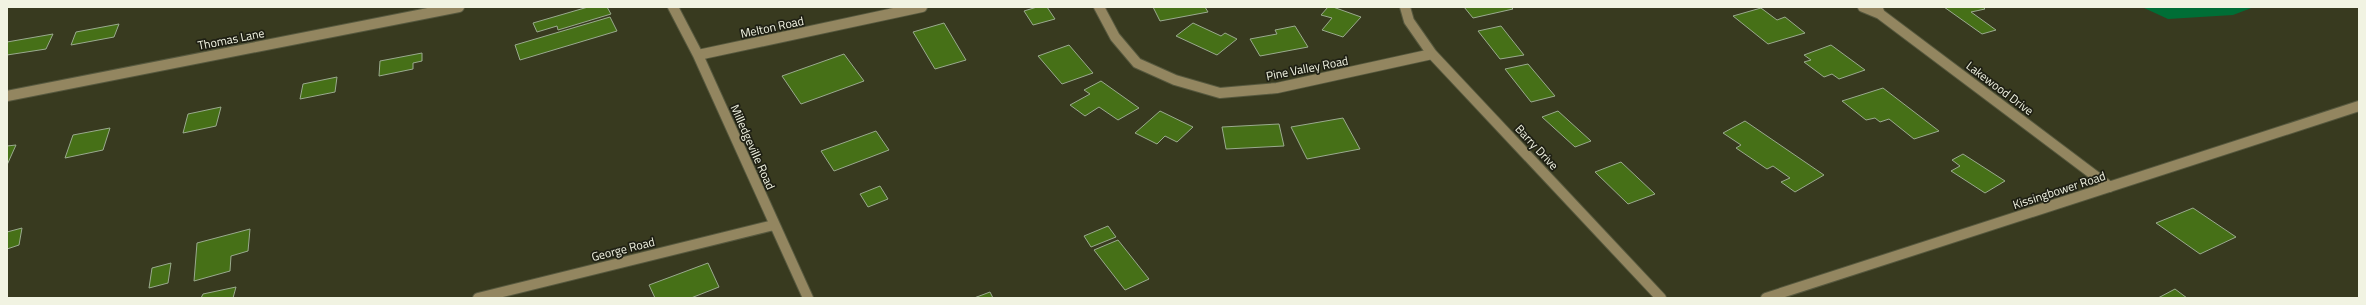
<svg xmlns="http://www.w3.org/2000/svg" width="2366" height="305" font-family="'Titillium Web',sans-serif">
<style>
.water{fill:#006e36}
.building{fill:#467017;stroke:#9aaa8e}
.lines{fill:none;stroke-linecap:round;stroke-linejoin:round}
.minor-casing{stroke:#56583e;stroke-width:12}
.minor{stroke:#938660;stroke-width:10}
.labels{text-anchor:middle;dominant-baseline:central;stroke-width:3.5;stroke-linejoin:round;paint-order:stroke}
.street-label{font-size:12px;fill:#f1f3e2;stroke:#1f2014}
</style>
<rect width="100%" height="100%" fill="#383a1f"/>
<path class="water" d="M2142,7H2254L2233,15L2168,19Z"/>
<path class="building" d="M588,7H607L611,14L558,30L557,26L537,32L533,23Z
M1037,7H1047L1055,19L1033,25L1024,11Z
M1153,7H1205L1208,12L1160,21Z
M1328,7H1333L1361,17L1343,37L1322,30L1332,18L1321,15Z
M1464,7H1511L1513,9L1473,18Z
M1944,7H1983L1985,9L1971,12L1996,30L1982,34Z
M1761,8L1777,20L1785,17L1805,33L1768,44L1733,16Z
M610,17L617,31L520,60L515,45Z
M944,23L966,60L935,69L913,32Z
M1193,23L1221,36L1225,33L1237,39L1217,55L1176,36Z
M119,24L114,37L71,45L76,32Z
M1295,26L1308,47L1260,56L1250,39L1277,34L1275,30Z
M1501,26L1524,55L1500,59L1478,31Z
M53,34L46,49L7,55V42Z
M1069,45L1093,73L1062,84L1038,56Z
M1831,45L1865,70L1839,79L1832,74L1824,77L1804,62L1811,60L1804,55Z
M422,53V61L413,63V69L379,76L380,61Z
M844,54L864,81L801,104L782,76Z
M1528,64L1555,96L1531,102L1505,69Z
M337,77L335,92L300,99L303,84Z
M1101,81L1139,108L1118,120L1099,107L1085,116L1070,105L1090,94L1084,90Z
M1883,88L1939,131L1914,139L1889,119L1880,122L1875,118L1866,120L1842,101Z
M221,107L216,126L183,133L188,114Z
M1160,111L1193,127L1177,142L1165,136L1157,144L1135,133Z
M1558,111L1591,141L1575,147L1542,117Z
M1343,118L1360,149L1307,159L1291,127Z
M1745,121L1824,175L1795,192L1781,182L1790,178L1773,166L1767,169L1736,148L1741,145L1723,133Z
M1279,124L1284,146L1226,149L1222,127Z
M110,128L103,150L65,158L73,135Z
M876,131L889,150L834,171L821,151Z
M16,145L7,165V146Z
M1963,154L2005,181L1985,193L1951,171L1960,166L1952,160Z
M1621,162L1655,194L1628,204L1595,172Z
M880,186L888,199L868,207L860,194Z
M2193,208L2236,237L2200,254L2156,223Z
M1108,226L1116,237L1091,247L1084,236Z
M22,228L19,245L7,249V232Z
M250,229L248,251L231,256L230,271L194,281L197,243Z
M1118,240L1149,279L1125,290L1094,250Z
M171,263L168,283L149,288L152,268Z
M708,263L719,287L691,298H655L649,285Z
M236,287L233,298H201L203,294Z
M2175,289L2187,298H2158Z
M990,292L993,298H974Z"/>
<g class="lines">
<g class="minor-casing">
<path id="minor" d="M673,7L698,55L808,298
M1099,7L1115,37L1137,63L1175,80L1220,93L1277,88L1432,54
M1405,7L1409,21L1432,54L1661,298
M1863,7L1880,14
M1877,7L1880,14L2110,187
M698,55L922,7
M7,96L459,7
M478,298L774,225
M1766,298L2359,106"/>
</g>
<use href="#minor" class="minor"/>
</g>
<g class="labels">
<g class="street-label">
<text transform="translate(772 27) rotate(-12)">Melton Road</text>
<text transform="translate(231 39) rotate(-11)">Thomas Lane</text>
<text transform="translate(1307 68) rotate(-11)">Pine Valley Road</text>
<text transform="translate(2000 88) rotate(37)">Lakewood Drive</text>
<text transform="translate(753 147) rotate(66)">Milledgeville Road</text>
<text transform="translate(1537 147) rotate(47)">Barry Drive</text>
<text transform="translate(2059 190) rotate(-18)">Kissingbower Road</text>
<text transform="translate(623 249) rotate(-14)">George Road</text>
</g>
</g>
<rect width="2366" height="305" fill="none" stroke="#f1f3e2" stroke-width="16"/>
</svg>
